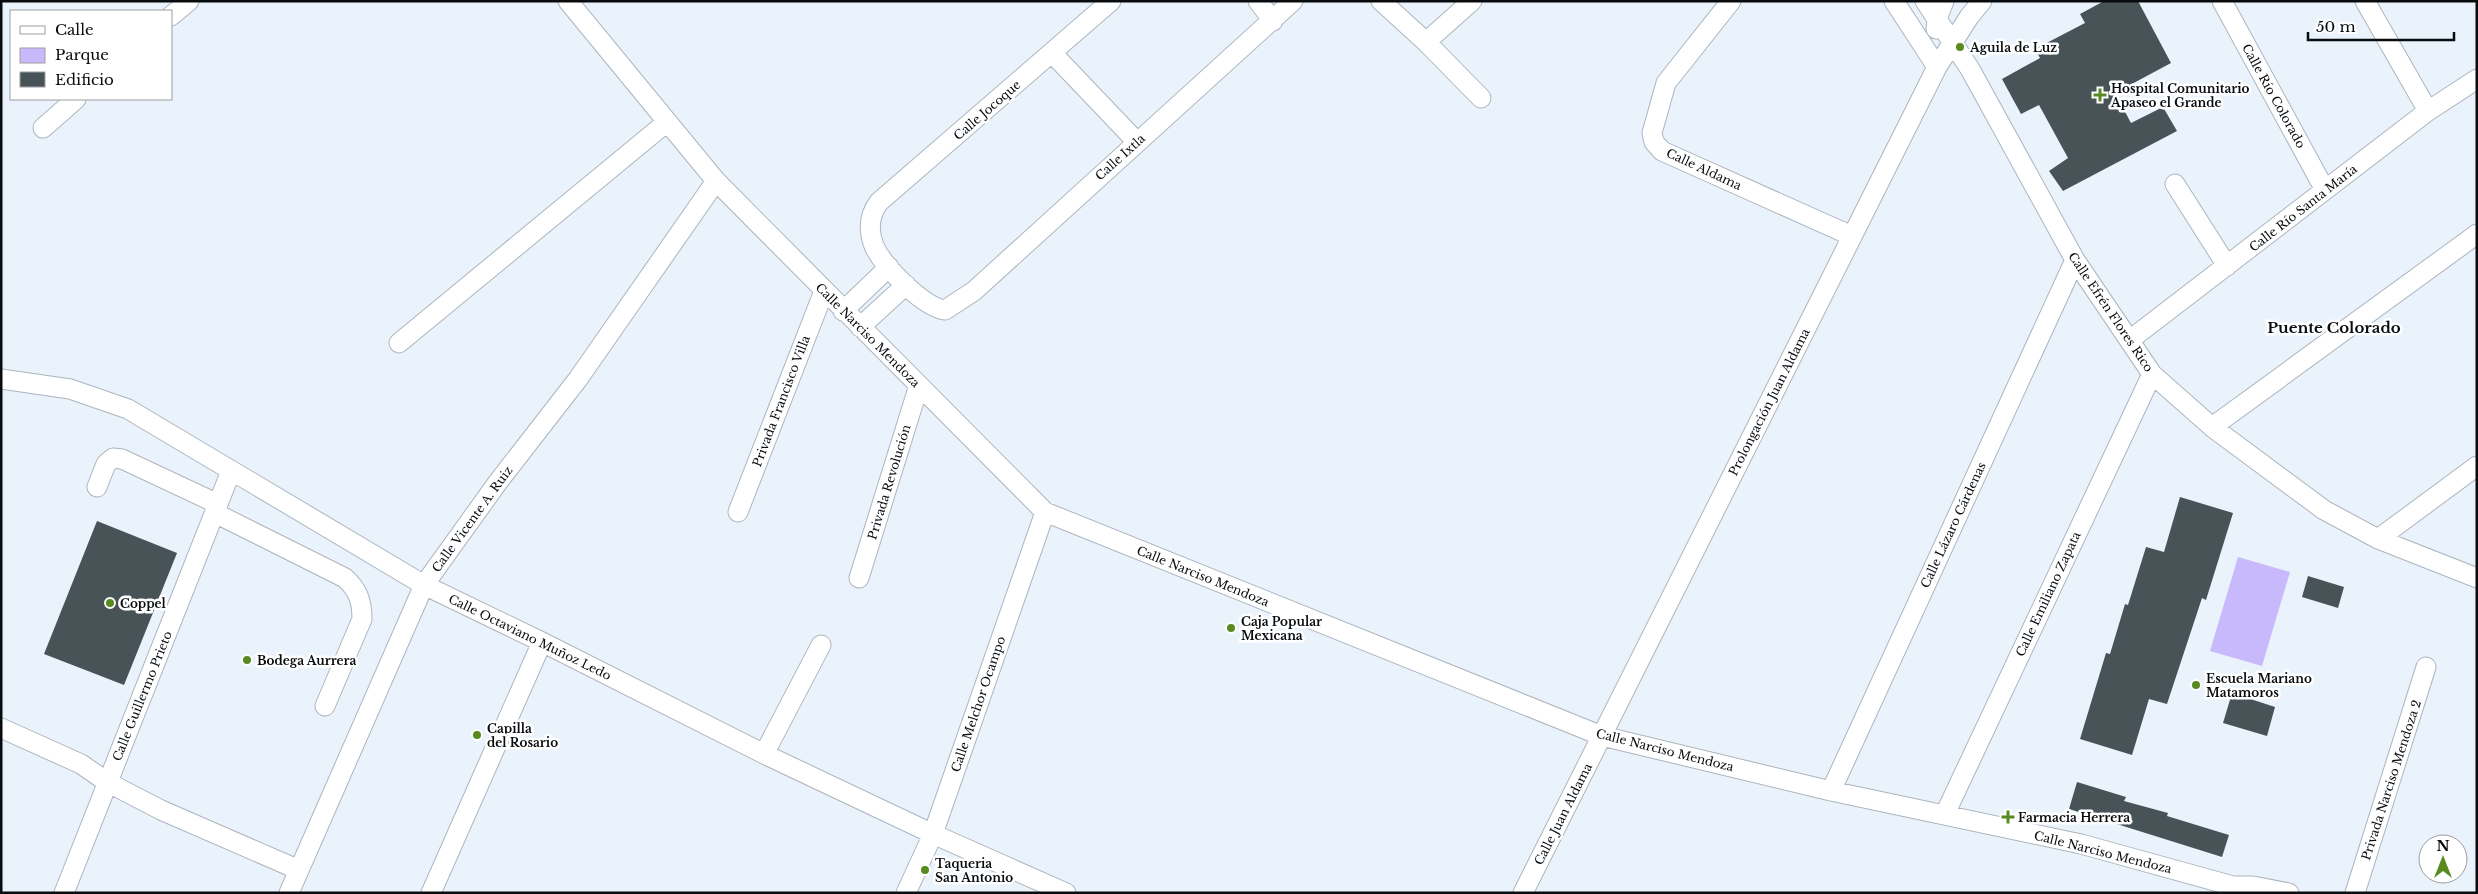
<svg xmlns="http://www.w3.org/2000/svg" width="2478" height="894" font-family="'Libre Baskerville',serif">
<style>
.green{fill:#c8b9fc}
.building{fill:#485358}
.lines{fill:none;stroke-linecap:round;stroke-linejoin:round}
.minor-casing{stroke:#acb5be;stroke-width:21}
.minor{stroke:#fff;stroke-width:19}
.poi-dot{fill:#588a20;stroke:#fff;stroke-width:2}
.labels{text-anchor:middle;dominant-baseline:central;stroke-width:5;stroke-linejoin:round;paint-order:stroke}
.poi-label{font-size:12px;font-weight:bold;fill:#090c0f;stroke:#fff;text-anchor:start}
.street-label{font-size:12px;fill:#090c0f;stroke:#fff}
.quarter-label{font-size:15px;font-weight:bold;fill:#090c0f;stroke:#fff}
</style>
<rect width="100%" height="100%" fill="#eaf3fc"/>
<path class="green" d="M2238,557L2290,572L2262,666L2210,651Z"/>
<path class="building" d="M2104,1H2138L2171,63L2115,93L2131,123L2163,107L2177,131L2063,191L2049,171L2068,158L2039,105L2021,114L2002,79L2040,58L2035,49L2085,23L2080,14Z
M2180,497L2233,513L2206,600L2202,598L2167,704L2149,699L2132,755L2080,739L2106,653L2110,654L2125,604L2128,605L2146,547L2164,552Z
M97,521L177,553L124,685L44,654Z
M2308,576L2344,587L2338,608L2302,597Z
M2232,693L2275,707L2267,736L2223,723Z
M2077,782L2126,797L2124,801L2168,813L2167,816L2229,835L2222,857L2069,809Z"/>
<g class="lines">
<g class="minor-casing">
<path id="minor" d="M568,1L716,181L1045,512L1602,736L1831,791L2081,844L2233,886H2253L2289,893
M1111,1L879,202C869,215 868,230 874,246C883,266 923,307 945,310L974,291L1293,1
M1258,1L1273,21
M1381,1L1426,42L1481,98
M1731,1L1666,83L1652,133L1654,142L1662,151L1852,236
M1894,1L1937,67
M1925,1L1970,69L2075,260L2152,374L2212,427L2324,510L2378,539L2477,578
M2222,1L2325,190
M2365,1L2428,111
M171,16L189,1
M1936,29L1937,19L1944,1
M1426,42L1472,1
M1053,54L1136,141
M43,128L76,99
M2175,184L2227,266
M843,311L889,267
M860,327L906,285
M2131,339L2428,111L2477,79
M399,343L667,122
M1,379L70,389L128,409L424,585L542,642L764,754L933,834L1066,893
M2212,427L2477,234
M97,487L106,464L113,458L122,459L218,504
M738,512L824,291
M215,513L345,578C358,590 362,601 362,619L325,706
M2378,539L2477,466
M859,578L919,385
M1,728L81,764L107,782L161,810L299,870
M764,754L821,645
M1831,791L2075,260
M1945,814L2152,374
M64,893L231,471
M289,893L424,585L498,482L578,379L716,181
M431,893L542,642
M906,893L933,834L1045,512
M1523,893L1937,67L1969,17L1982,1
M2355,893L2426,667"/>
</g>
<use href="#minor" class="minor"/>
</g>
<g class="poi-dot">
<circle cx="1960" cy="47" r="5"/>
<path d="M2097.5 87.5h5v5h5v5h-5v5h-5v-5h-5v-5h5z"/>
<circle cx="110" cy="603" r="5"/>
<circle cx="1231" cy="628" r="5"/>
<circle cx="247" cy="660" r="5"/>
<circle cx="2196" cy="685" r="5"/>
<circle cx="477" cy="735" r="5"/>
<path d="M2005.5 809.5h5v5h5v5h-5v5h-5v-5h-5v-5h5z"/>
<circle cx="925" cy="870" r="5"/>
</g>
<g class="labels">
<g class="poi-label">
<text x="1970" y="47">Aguila de Luz</text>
<text x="2111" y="88">Hospital Comunitario<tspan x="2111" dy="14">Apaseo el Grande</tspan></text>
<text x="120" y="603">Coppel</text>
<text x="1241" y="621">Caja Popular<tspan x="1241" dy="14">Mexicana</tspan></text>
<text x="257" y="660">Bodega Aurrera</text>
<text x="2206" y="678">Escuela Mariano<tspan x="2206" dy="14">Matamoros</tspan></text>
<text x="487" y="728">Capilla<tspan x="487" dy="14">del Rosario</tspan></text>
<text x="2018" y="817">Farmacia Herrera</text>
<text x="935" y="863">Taqueria<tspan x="935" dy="14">San Antonio</tspan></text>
</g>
<g class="street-label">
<text transform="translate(2274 96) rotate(61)">Calle Río Colorado</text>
<text transform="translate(987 110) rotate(-41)">Calle Jocoque</text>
<text transform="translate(1120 157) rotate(-42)">Calle Ixtla</text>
<text transform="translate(1704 169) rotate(25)">Calle Aldama</text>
<text transform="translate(2303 208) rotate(-38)">Calle Río Santa María</text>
<text transform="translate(2111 312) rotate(56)">Calle Efrén Flores Rico</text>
<text transform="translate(868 335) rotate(45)">Calle Narciso Mendoza</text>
<text transform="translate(781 401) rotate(-69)">Privada Francisco Villa</text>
<text transform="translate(1769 402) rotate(-63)">Prolongación Juan Aldama</text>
<text transform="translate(889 482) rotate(-73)">Privada Revolución</text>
<text transform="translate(472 519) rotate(-54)">Calle Vicente A. Ruiz</text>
<text transform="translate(1953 525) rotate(-65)">Calle Lázaro Cárdenas</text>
<text transform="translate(1203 576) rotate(22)">Calle Narciso Mendoza</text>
<text transform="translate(2048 594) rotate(-65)">Calle Emiliano Zapata</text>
<text transform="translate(530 637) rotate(26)">Calle Octaviano Muñoz Ledo</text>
<text transform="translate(142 696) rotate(-68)">Calle Guillermo Prieto</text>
<text transform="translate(978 704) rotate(-71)">Calle Melchor Ocampo</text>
<text transform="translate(1665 750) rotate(14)">Calle Narciso Mendoza</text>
<text transform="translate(2391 780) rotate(-72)">Privada Narciso Mendoza 2</text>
<text transform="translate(1563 814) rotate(-63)">Calle Juan Aldama</text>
<text transform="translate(2103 852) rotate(14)">Calle Narciso Mendoza</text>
</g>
<g class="quarter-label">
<text x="2334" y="327">Puente Colorado</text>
</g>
</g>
<rect width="2478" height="894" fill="none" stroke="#090c0f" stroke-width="5"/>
<rect x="10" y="10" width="162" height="90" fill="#ffffff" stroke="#9d9e9f"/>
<rect x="20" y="26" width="25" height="8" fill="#ffffff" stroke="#9d9e9f"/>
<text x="55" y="35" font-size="15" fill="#090c0f">Calle</text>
<rect x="20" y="48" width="25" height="15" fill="#c8b9fc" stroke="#9d9e9f"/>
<text x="55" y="60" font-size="15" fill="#090c0f">Parque</text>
<rect x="20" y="72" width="25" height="15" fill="#485358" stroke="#9d9e9f"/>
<text x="55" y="85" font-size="15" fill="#090c0f">Edificio</text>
<g transform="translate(2443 859)"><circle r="24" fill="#ffffff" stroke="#9d9e9f"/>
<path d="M0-4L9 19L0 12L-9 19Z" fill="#588a20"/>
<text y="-8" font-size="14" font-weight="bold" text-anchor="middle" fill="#090c0f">N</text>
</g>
<path d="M2308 32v8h146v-8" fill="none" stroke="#090c0f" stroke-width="2.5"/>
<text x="2316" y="32" font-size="15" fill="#090c0f" stroke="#ffffff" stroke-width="4" paint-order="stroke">50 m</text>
</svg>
